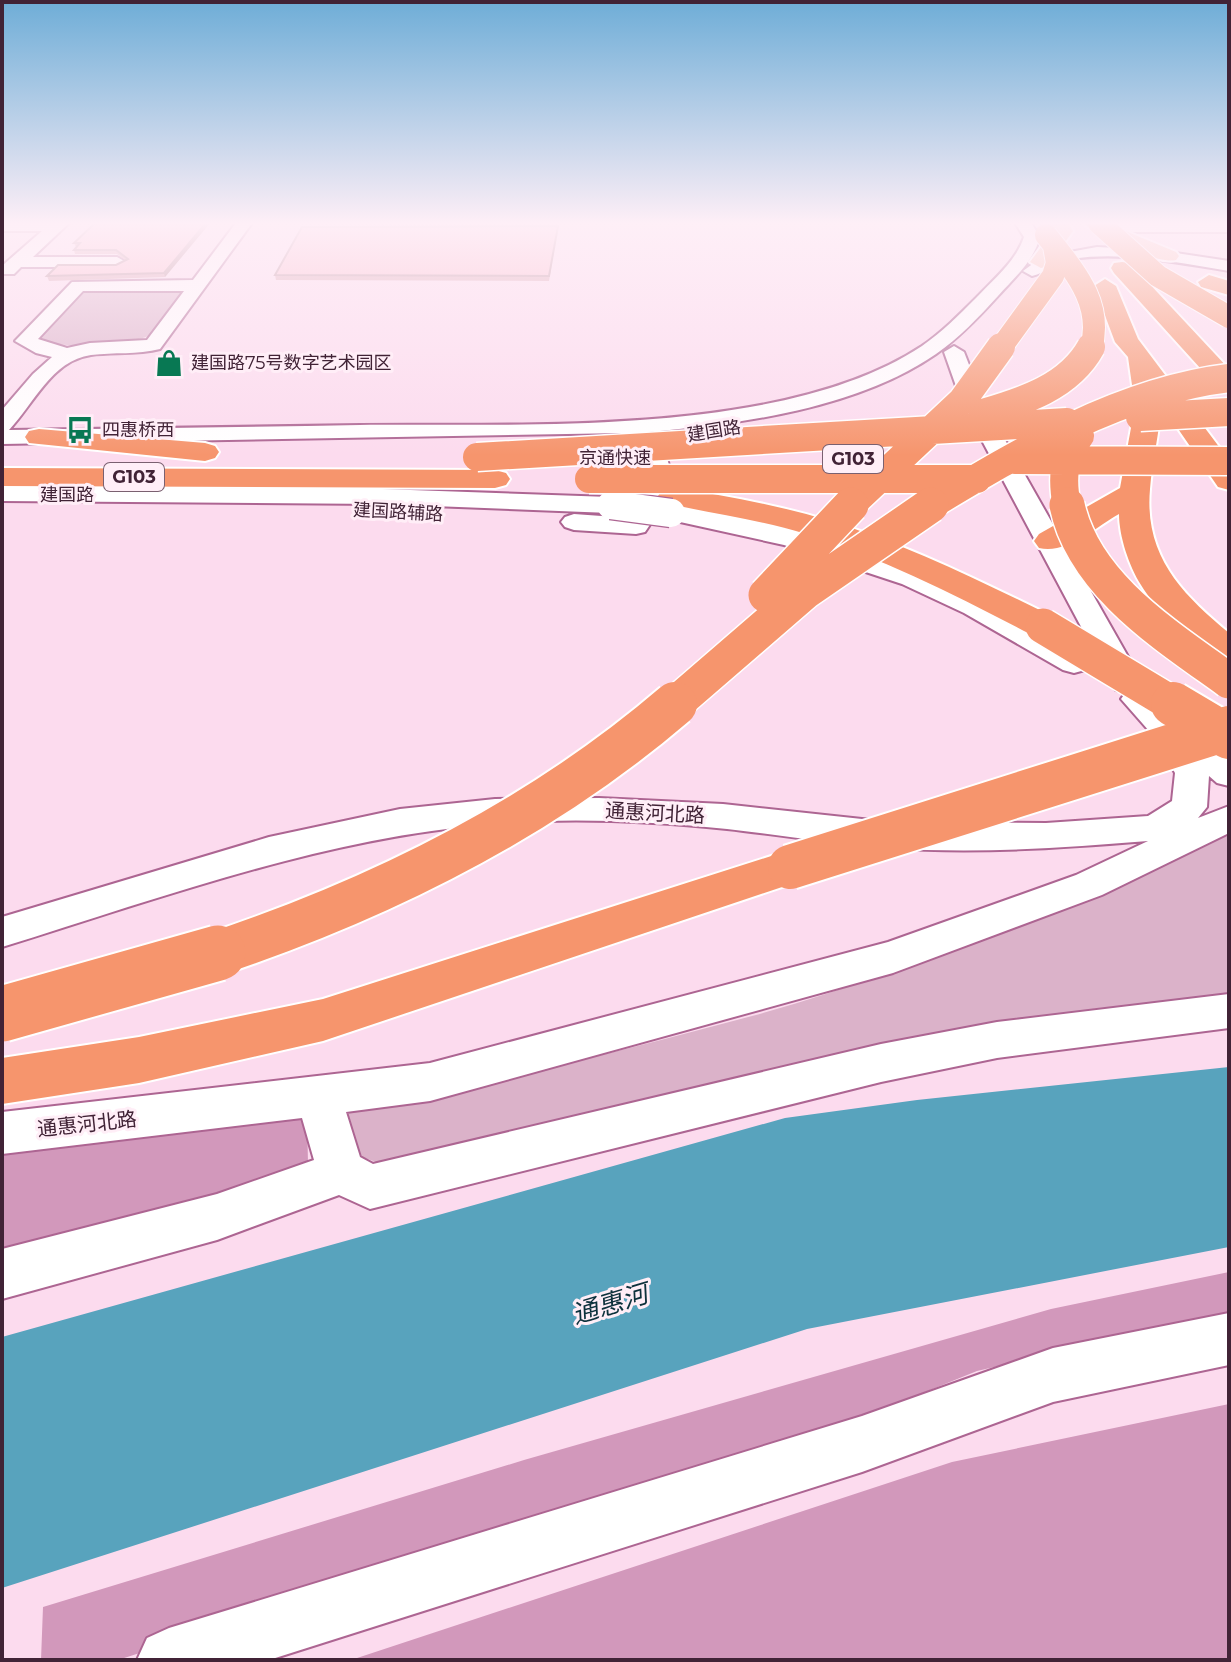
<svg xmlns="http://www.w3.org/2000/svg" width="1231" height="1662" font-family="Montserrat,'Noto Sans SC',sans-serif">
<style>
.green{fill:#dbb2c9}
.forest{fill:#d298bb}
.water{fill:#58a3bd}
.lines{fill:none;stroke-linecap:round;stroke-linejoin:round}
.minor-casing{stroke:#ad6592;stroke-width:4}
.major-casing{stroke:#fff;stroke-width:4}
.highway-casing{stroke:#fff;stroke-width:4}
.minor{fill:#fff;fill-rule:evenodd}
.major{fill:#fabfa7;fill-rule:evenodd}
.highway{fill:#f6956d;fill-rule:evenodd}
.minor-bridge-far1-casing{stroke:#ad6592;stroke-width:26;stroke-linecap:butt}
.minor-bridge-casing{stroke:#ad6592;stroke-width:31;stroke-linecap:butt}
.highway-bridge-far4-casing{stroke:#fff;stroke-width:24;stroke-linecap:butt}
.highway-bridge-far3-casing{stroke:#fff;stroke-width:31;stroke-linecap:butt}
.highway-bridge-far2-casing{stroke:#fff;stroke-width:38;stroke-linecap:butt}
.highway-bridge-far1-casing{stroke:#fff;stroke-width:48;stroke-linecap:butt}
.highway-bridge-casing{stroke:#fff;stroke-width:59;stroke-linecap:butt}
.minor-bridge-far1{stroke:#fff;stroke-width:23}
.minor-bridge{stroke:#fff;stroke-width:28}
.highway-bridge-far4{stroke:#f6956d;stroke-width:22}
.highway-bridge-far3{stroke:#f6956d;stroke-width:28}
.highway-bridge-far2{stroke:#f6956d;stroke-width:35}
.highway-bridge-far1{stroke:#f6956d;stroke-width:44}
.highway-bridge{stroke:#f6956d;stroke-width:55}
.wall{fill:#d79caa}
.shaded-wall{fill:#af7f8b}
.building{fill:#fab5c6;stroke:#af7f8b;stroke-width:2}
.labels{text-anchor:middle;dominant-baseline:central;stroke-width:6;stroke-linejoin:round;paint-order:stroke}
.far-poi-label{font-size:18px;fill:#412336;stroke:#ffeef7;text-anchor:start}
.far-street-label{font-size:18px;fill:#412336;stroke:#ffeef7}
.shield{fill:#ffeef7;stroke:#7a6070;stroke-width:2}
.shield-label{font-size:18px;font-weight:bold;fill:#412336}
.street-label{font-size:20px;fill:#412336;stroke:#ffeef7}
.near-water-label{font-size:26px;font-style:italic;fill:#0d313c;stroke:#ffeef7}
</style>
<rect width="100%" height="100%" fill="#fcdbee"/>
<path class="green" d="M179,289L183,294L151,335C128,345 58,351 37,338L80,290Z
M1229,836V999L1099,1008L999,1026L395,1169L357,1155L340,1114C377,1100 413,1097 452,1089C553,1069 653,1042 752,1016C911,973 1060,904 1210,838Z"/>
<path class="forest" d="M304,1114L307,1118L308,1163L294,1189L2,1262V1147Z
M1229,1272V1317H1213L977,1371L829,1431L118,1660H41L43,1607L524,1460L1051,1309Z
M1229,1404V1660H351L952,1462Z"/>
<path class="water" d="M1229,1067V1247L807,1329L2,1588V1337L785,1118L917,1100Z"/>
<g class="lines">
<g class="minor-casing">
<path id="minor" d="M2,223H69L33,257H117L126,262L117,267H21L14,274H2V266L42,231H2Z
M236,223H252L160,349C137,355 114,352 91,355C52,360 33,405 9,430C126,429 243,427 360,425C522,423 783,438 922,346C942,332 959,315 976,298C994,279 1016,261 1024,237L1015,223H1031L1040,237C1033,262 1015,277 998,296C979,317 959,338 936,354C858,408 742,424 649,432C684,469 671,494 645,532L636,534L574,530L565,527L561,522L565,517L574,514L629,518C651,484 654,463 625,433L2,444V410L33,374L52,357L36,353L15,341L72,282L193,280ZM83,291H184L147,340L90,343L67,348L38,339Z
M1112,223H1229V232H1114L1106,227Z
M1097,247L1156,250L1229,261V271C1179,263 1123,251 1072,259C1057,262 1046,273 1032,276L1023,271L1042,257Z
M954,346L964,352L984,403L1143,683L1138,689L1148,692L1177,722L1189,725L1229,757V786L1217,783L1209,776L1207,807L1198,818L1229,806V833L1102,895L893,973L430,1101L346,1112L360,1157L373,1164L881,1044L997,1022L1229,994V1028L997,1058L881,1082L370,1209L339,1195L217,1240L2,1299V1249L217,1194L314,1160L302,1118L2,1154V1112L430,1063L888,942L1076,875L1148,841C1062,848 975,854 889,848C835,844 781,835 727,829C651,821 568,817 492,824C323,838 163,897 2,947V917L269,837L400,809L495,799L599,798L723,804L890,822L1046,823L1148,816L1172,801L1175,773L1157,740L1121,699L1126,692L1116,690L1111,683L962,403L944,352Z
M2,487L382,489L610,497L619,500L623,505L619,510L610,513L382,504L2,501Z
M671,505C763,521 855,543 940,580C991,601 1037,630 1085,658L1089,664L1085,670L1074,673L1063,670L964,613L902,584L784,545L662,518L658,513L662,508Z
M1229,1313V1365L1053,1402L862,1472L269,1660H137L147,1638L169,1628L862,1416L1053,1348Z"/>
</g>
<g class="major-casing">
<path id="major" d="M1048,223H1068L1073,231L1048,266L1041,268L1030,262L1053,231Z
M1084,223H1106L1176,252L1179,256L1176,260C1159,265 1096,237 1084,223Z"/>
</g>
<g class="highway-casing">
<path id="highway" d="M1122,262L1130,263L1229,369V392L1220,390L1114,273L1111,268L1114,263Z
M1209,275L1229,281V295L1201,287L1198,282Z
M1105,279L1116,286L1138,339L1229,460V490L1218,487L1161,404C1160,432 1152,461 1150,489C1144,556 1182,594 1229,633V662C1203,656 1155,609 1141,585C1129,566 1119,536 1119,514C1096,527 1066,555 1039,548L1034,541L1039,534L1120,488L1135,406L1128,357L1115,342L1094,286Z
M39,429L205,443L215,446L219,452L215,458L205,461L29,443L25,437L29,431Z
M2,468L495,470L506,473L510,479L506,485L495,488L2,486Z
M673,487C725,496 779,505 830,521C908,545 982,582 1056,618L1061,626L1056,634L1043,637L1030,634C957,596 884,559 806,534C759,519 710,514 662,502L658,496L662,490Z
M790,850L806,855L813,867L806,879L323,1041L139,1083L2,1104V1058L139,1037L323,999Z"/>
</g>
<use href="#minor" class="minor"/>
<use href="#major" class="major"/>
<use href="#highway" class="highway"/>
<g class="minor-bridge-far1-casing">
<path id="minor-bridge-far1" d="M610,505L627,507"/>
</g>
<g class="minor-bridge-casing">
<path id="minor-bridge" d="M611,505L671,513"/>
</g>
<g class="highway-bridge-far4-casing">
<path id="highway-bridge-far4" d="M1099,223L1158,276L1229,317
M1046,235C1073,270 1104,302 1091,349
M1000,349L1053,276L1057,263L1054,246"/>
</g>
<g class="highway-bridge-far3-casing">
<path id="highway-bridge-far3" d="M983,413C1024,401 1069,387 1091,347
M1140,417L1229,412
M477,457L1067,422
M1015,460L1229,461
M589,479H977
M849,507L962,401L1001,347
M928,507C1021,451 1120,391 1229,378
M1067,507C1062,481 1062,458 1080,436"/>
</g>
<g class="highway-bridge-far2-casing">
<path id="highway-bridge-far2" d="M1067,505C1084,585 1167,636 1229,681
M766,595L851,505
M1043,626L1176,706
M673,706L806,591L931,505"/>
</g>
<g class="highway-bridge-far1-casing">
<path id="highway-bridge-far1" d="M1173,704L1229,737
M790,867L1229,728
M212,955C380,899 540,820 675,704"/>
</g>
<g class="highway-bridge-casing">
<path id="highway-bridge" d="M2,1014L218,953"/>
</g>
<use href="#minor-bridge-far1" class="minor-bridge-far1"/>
<use href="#minor-bridge" class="minor-bridge"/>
<use href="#highway-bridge-far4" class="highway-bridge-far4"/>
<use href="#highway-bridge-far3" class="highway-bridge-far3"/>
<use href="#highway-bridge-far2" class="highway-bridge-far2"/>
<use href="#highway-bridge-far1" class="highway-bridge-far1"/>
<use href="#highway-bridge" class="highway-bridge"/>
</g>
<path class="wall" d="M210,223L165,277L49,281L47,276L116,265L125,260L117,254H75L74,250L76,247L74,243Z
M558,226L549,281L276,280L275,275Z"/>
<path class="shaded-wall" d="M206,223H210L165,277L164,273Z"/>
<path class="building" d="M95,223H206L164,273L47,276L58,265H116L128,259L116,250H74L80,243H74Z
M558,226L549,276L275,275L302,227Z"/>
<linearGradient id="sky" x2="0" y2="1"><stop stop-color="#6eadd7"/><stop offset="0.49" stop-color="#feeff7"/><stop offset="1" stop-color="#feeff7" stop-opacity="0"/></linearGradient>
<rect width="1231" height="455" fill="url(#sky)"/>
<defs>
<g id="shop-bare" transform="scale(2.16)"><path d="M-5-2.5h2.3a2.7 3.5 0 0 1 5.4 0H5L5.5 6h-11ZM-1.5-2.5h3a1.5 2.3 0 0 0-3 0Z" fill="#087853" stroke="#ffeef7" stroke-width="2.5" paint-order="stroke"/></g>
<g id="bus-bare" transform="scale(2.16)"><path d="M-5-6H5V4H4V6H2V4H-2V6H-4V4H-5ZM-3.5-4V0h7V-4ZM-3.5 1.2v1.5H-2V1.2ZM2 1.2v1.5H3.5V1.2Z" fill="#087853" stroke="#ffeef7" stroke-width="2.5" paint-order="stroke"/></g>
</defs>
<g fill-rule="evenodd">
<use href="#shop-bare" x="169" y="363"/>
<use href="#bus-bare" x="80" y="430"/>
</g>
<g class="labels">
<g class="far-poi-label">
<text x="191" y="363">建国路75号数字艺术园区</text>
<text x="102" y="430">四惠桥西</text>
</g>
<g class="far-street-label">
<text transform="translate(714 431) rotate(-9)">建国路</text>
<text x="615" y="458">京通快速</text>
<text x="67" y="495">建国路</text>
<text transform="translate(398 512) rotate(3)">建国路辅路</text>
</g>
<g class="shield">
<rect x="823" y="445" width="60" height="28" rx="6"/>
<rect x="104" y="463" width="60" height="28" rx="6"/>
</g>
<g class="shield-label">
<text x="853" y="459">G103</text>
<text x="134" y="477">G103</text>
</g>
<g class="street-label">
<text transform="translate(655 813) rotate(3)">通惠河北路</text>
<text transform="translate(87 1124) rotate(-6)">通惠河北路</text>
</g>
<g class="near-water-label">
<text transform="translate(610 1304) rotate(-17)">通惠河</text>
</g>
</g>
<rect width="1231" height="1662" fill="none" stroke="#412336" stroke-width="8"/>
</svg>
